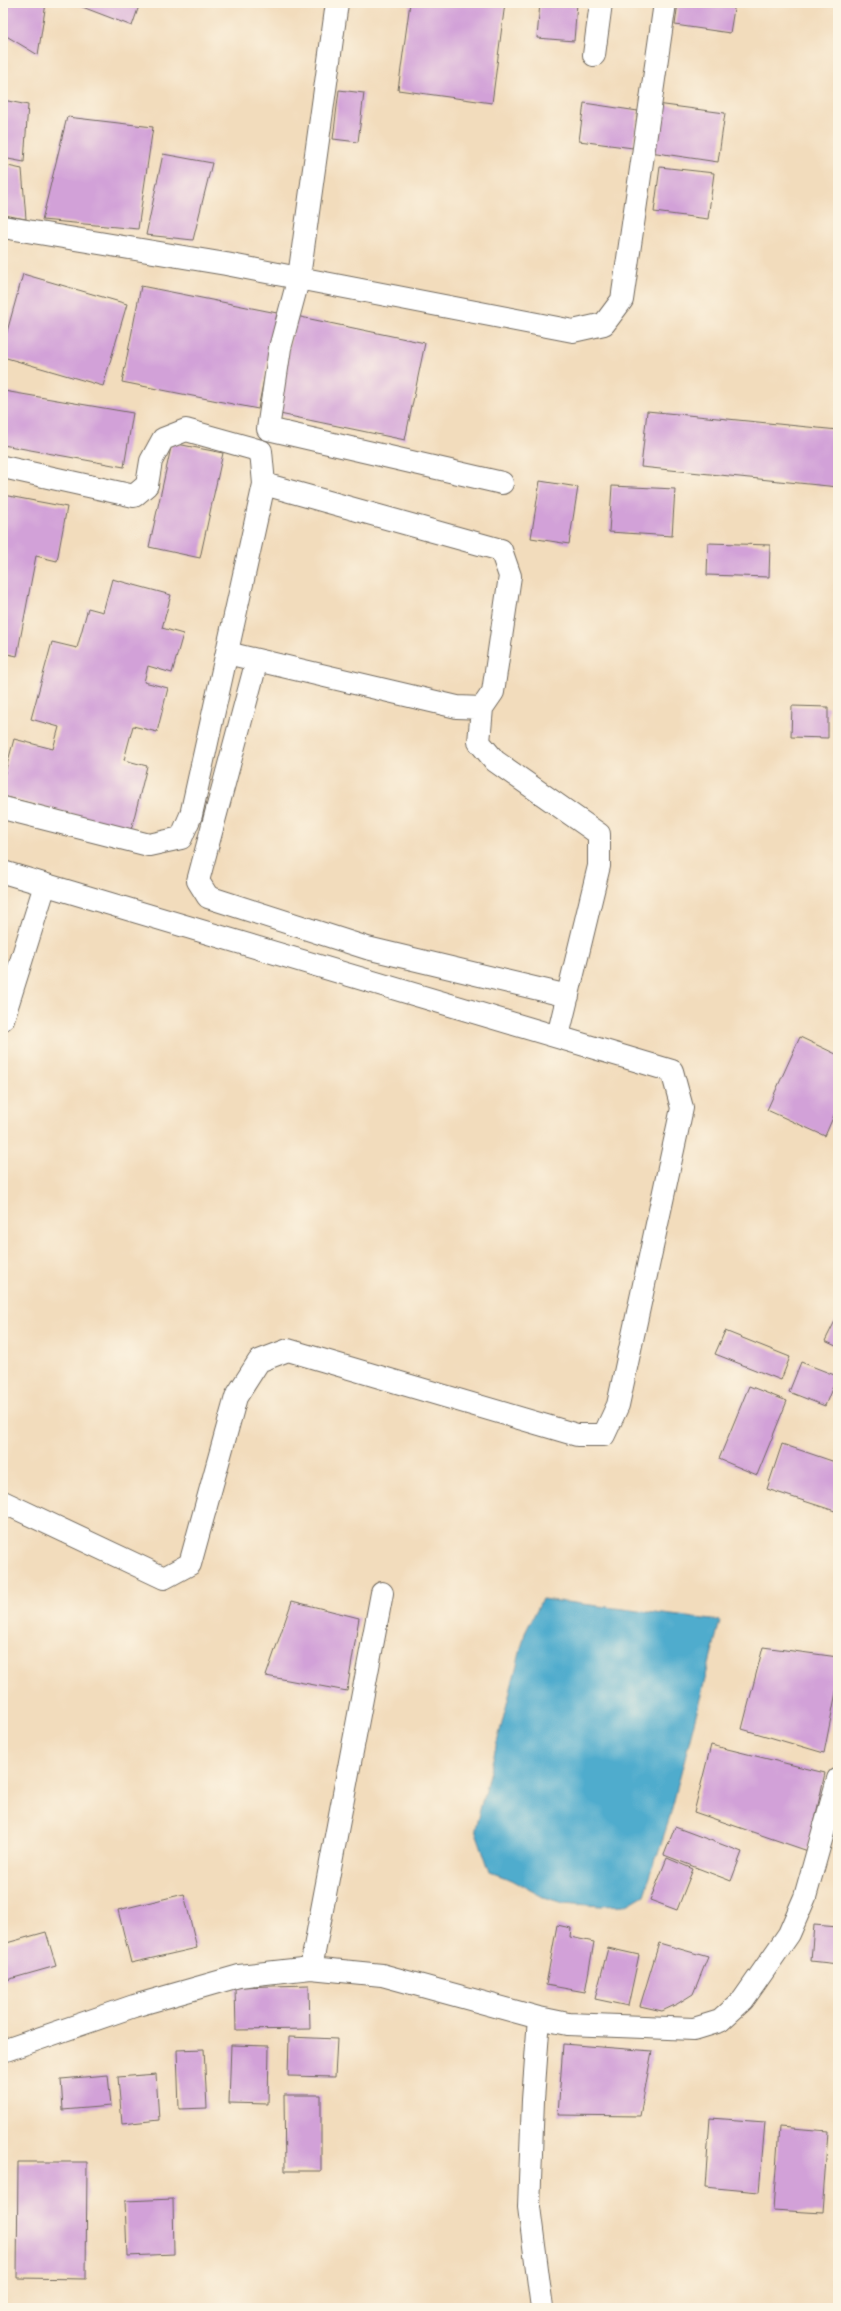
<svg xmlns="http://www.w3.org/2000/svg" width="841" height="2311" font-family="'Libre Caslon Text',serif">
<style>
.water{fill:#4faccd;stroke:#3d6c7c}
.building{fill:#d2a1d8}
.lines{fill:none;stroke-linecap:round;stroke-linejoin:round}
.minor-casing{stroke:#71695e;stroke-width:24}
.minor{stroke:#fff;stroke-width:22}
</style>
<rect width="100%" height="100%" fill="#fcf5e5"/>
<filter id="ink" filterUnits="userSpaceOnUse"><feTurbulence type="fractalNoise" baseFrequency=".025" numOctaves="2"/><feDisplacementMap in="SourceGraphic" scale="8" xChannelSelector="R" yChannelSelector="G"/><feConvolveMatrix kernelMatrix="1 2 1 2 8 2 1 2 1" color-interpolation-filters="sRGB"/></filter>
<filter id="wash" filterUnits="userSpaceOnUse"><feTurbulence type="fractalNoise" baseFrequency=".012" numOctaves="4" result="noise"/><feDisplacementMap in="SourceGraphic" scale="16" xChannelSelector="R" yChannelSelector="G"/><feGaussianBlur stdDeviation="0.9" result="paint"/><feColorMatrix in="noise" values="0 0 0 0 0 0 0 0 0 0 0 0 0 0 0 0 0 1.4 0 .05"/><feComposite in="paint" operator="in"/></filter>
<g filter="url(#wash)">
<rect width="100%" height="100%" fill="#f2dcbc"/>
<path class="water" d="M542,1599L720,1621L669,1820L644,1895L627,1905L601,1906L563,1903L543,1897L512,1880L490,1872L475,1829L525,1633Z"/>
<g id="blocks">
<path class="building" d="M3,3H46L38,55L3,34Z
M72,3H140L132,26Z
M410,3H505L492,103L398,90Z
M540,3H577L574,41L537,38Z
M678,3H735L730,33L675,25Z
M339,90L364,93L358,142L333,139Z
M3,100L28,105L24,162L3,158Z
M584,103L638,111L633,148L579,141Z
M657,104L725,113L718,162L650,152Z
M67,117L153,127L138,229L42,220Z
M163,154L212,163L193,240L146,235Z
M3,165L22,169L26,219L3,215Z
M660,167L714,173L708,219L654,212Z
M23,274L127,304L103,386L3,357V346Z
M141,286L277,313L258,409L122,382Z
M296,316L425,343L405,440L275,413Z
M4,391L133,413L124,467L3,445Z
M647,411L838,430V487L641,467Z
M172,443L223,453L200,558L149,547Z
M540,481L578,487L569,544L531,538Z
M612,486L675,489L672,536L609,532Z
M3,495L67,507L57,561L36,556L17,656L3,653Z
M708,543L770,545L769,577L707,575Z
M112,579L171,595L162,628L183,634L172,673L148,666L144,682L168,688L157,732L133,726L124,760L147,766L131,830L3,796V780L14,739L53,749L59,727L31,719L52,642L77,648L88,608L103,612Z
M792,706L828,707V738L791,737Z
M800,1037L838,1055V1106L825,1136L767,1110Z
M838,1315V1347L825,1341Z
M725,1331L790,1357L781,1380L715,1354Z
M801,1362L837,1376L825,1406L789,1392Z
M749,1386L787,1401L757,1475L719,1459Z
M782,1444L838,1463V1512L767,1489Z
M292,1601L359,1618L347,1691L266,1676Z
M763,1647L838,1657V1682L824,1753L742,1729Z
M711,1745L825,1773L808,1851L694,1812Z
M675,1827L742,1852L731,1881L664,1855Z
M667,1858L693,1869L677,1910L650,1900Z
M184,1894L197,1948L131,1963L118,1910Z
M557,1925L571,1928L570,1937L594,1942L585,1992L546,1985Z
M814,1925L838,1927V1964L811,1961Z
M46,1932L56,1966L3,1981V1944Z
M659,1943L708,1957L693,1994L677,2004L662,2011L640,2006Z
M608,1948L639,1955L628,2006L595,1999Z
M309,1985L310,2029L236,2030L235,1987Z
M289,2037L337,2039L335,2077L288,2076Z
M563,2044L652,2051L640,2116L558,2115Z
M231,2045L269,2046L268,2104L229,2103Z
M204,2049L207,2108L179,2109L177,2050Z
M156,2074L159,2120L122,2124L118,2077Z
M108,2075L111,2106L63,2110L61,2079Z
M284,2095H321V2171H285Z
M710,2118L765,2122L759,2192L705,2187Z
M779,2127L828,2131L822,2213L773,2210Z
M18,2162H87L86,2279L17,2278Z
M3,2198H6L4,2228H3Z
M173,2199L174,2254L127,2256L125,2201Z"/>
</g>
</g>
<g filter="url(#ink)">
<use href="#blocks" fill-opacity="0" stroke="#71695e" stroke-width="1"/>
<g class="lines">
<g class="minor-casing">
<path id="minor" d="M337,3L299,277L280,348L268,429L502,483
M594,55L601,3
M3,227L226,264L573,331L604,324L622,300L665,3
M3,467L134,496L147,485L151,461L163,439L186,430L261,451L264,484L191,815L181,838L149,845L3,808
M227,653L457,707L482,708L493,692L510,576L501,550L264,484
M257,660L198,881L208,897L367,948L568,996
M482,708L479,742L495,761L599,834V866L558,1036
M3,872L672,1071L682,1108L618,1405L604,1435H577L288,1350L259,1361L236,1397L190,1564L164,1578L3,1502
M3,1019L45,885
M311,1968L382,1593
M3,2051L134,2006L239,1976L311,1968L382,1975L539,2018
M542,2308L529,2207L533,2100L539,2018L568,2024L694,2029L720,2021L743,2000L789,1934L805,1897L838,1779"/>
</g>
<use href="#minor" class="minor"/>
</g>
</g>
<rect width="841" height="2311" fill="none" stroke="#fcf5e5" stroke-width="16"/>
</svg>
